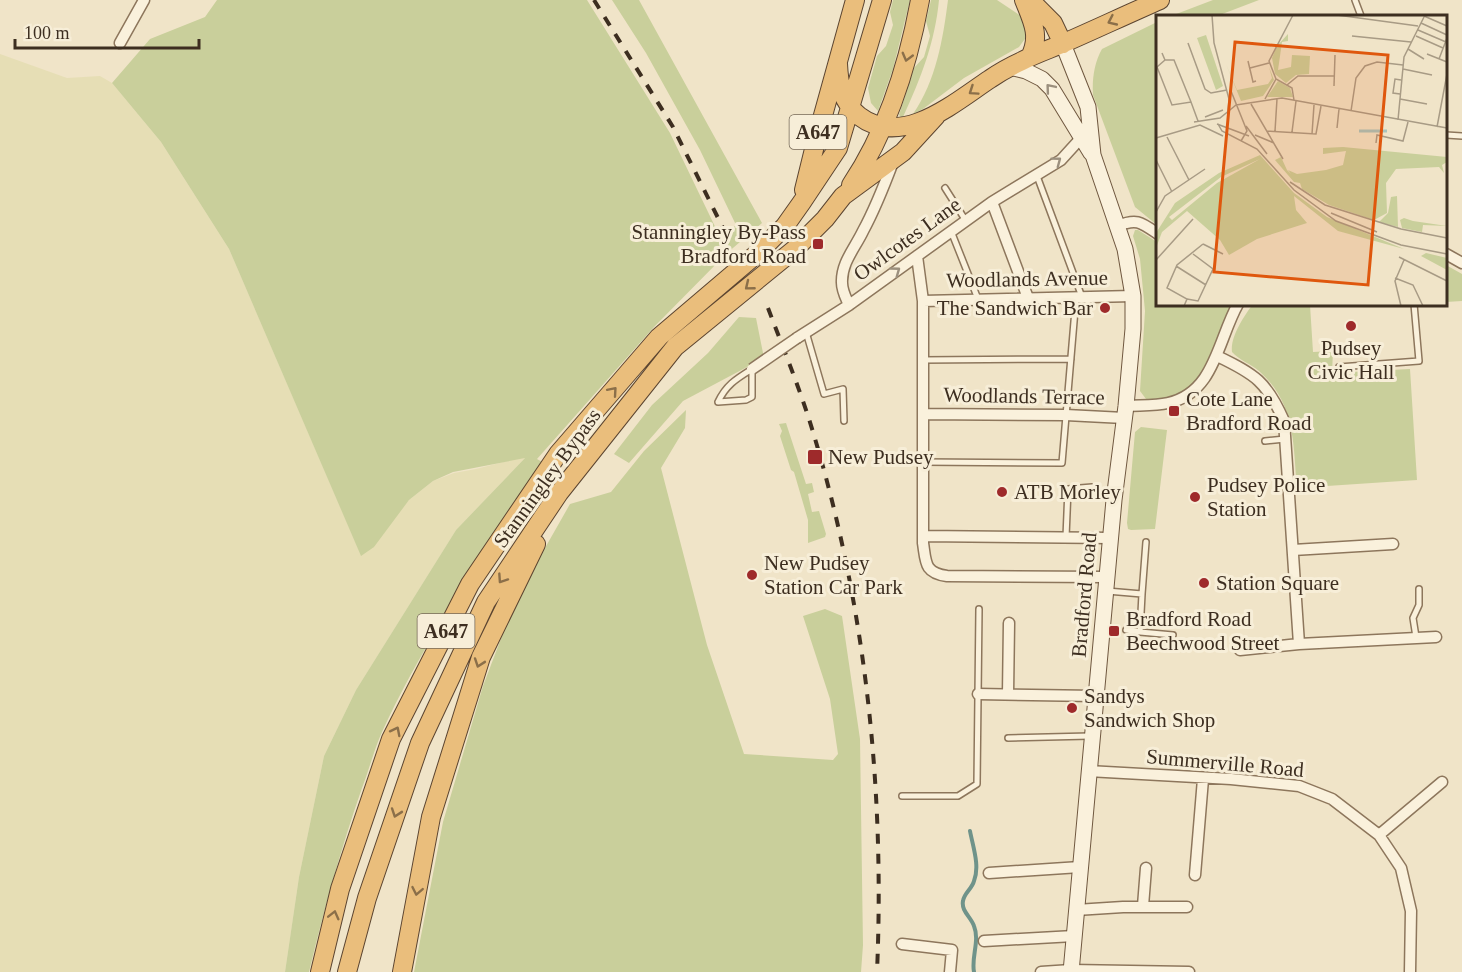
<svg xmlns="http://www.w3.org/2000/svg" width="1462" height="972" font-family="'Times New Roman',serif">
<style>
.farmland{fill:#e6deb5}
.green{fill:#c9cf9b}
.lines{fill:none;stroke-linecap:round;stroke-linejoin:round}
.stream{stroke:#6f938a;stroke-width:4}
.service-casing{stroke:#8d765c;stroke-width:8}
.minor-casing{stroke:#8d765c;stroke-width:13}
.secondary-casing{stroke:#6f573f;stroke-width:17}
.trunk-casing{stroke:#5b4430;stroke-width:20}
.service{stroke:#faf1dc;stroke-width:5}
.minor{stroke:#faf1dc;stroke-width:10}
.secondary{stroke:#faf1dc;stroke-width:15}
.trunk{stroke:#eabe7c;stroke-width:18}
.rail{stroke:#3d2e20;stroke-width:4;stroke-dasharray:10 10;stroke-linecap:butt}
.minor-bridge-casing{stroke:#8d765c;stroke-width:13;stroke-linecap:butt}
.minor-bridge{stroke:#faf1dc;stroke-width:10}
.oneway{stroke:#8b6f49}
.oneway2{stroke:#9c907e}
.poi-dot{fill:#9e2a2b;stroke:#f7eed8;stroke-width:2}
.labels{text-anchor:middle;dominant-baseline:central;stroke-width:6;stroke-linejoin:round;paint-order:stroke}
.shield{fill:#f7eed8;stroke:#756857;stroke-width:1.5}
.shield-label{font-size:20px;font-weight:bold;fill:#3d2e20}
.poi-label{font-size:21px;fill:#3d2e20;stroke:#f7eed8;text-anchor:start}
.street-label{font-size:21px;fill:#3d2e20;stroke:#f7eed8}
.inset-river{fill:none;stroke:#a9c4bc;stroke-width:3}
.inset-road{fill:none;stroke:#a89b85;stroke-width:1.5}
.view{fill:#df570d;fill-opacity:0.15;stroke:#df570d;stroke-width:3}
.inset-edge{fill:none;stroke:#3d2e20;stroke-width:3}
</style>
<rect width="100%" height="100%" fill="#f0e4c8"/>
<path class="farmland" d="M0,54L67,78L100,76L112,83L161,142L229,249L361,555L409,500L433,481L454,473L476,469L527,456L456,530L356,690L324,756L299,877L285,972H0Z"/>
<path class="green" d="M217,0H587L670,133L721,239L736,225L700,150L646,53L612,0H639L762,223L726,254L654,327L537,459L544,463C486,551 426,637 382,732C374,750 369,770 362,788C341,848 324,910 309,972H285L299,877L324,756L356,690L456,530L525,458L453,472L433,481L409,500L374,547L361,556L229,249L161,142L112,83L150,39L205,17Z
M893,0H910L893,69L878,111L871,103L868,88L877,56L886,46L893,25L890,12Z
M931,0H939C935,42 921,78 903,117H901L899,115L914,68L924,57L930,36L926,21Z
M948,0H997L1021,16L1024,19L1027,36L1019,47L964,78L923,109L913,114C936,81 943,39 948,0Z
M1213,0H1259L1217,16H1171Z
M1157,22V225L1135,207L1093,95C1092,80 1094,63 1102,49Z
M1135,230H1138L1157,242L1158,304L1233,305C1210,341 1206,407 1146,399L1140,391L1145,311L1140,259L1133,236Z
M1446,265L1462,274V301L1446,302Z
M1253,304L1310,305L1313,352L1333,351L1332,373L1410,369L1417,480L1297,488C1293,444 1296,404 1259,371C1251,364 1239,360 1232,352C1230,337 1244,316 1253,304Z
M739,317L756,318L764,358L683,401L629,463L614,454L652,405L708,353Z
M686,410L685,428L661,468L707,645L744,754L833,760L838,754L830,699L803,616L825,609L842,616L860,739L863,945L861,972H414L443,822L483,686L516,599L570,504L611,492L644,451Z
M786,423L806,484L812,483L814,492L808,494L812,512L819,511L826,534L825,537L808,543V520L794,472L791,470L780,436L782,431L779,424Z
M1141,427L1167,430L1155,529L1131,530L1128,529L1127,523L1135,432Z"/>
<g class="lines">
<path class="stream" d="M970,831C973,847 980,866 974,881C972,889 964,893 963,901C961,911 971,917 974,926C980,941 971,957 974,972"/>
<g class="service-casing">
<path id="service" d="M1355,0L1361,16
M1446,135L1462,136
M1037,176L1082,297
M945,188L966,221
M951,231L978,299
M806,332L824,394L843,389L844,421
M923,360L1071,359
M1339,367L1419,361L1414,304
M752,369V397L746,400L718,402C726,385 736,379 752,369Z
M1265,441L1285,439
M923,462L1062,463L1076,298
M1066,537L1068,489L1092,487
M1107,591L1142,594L1146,542
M1142,594L1140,632L1173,635
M1126,630L1140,632
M1416,637L1413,618L1419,605V589
M1008,738L1090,736
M902,796H958L977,784L979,609"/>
</g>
<g class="minor-casing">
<path id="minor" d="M120,43L144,0
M992,202L1028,298
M1117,226C1137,218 1141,222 1158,234
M1446,254L1462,263
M917,256L923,301V543C926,562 924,573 947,576L1106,577
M923,301L1133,296
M849,305C846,298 842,291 842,283C841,263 855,248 863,231C875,209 884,186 893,162
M797,338L849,305L992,202L1061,160L1081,138
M1217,356C1255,374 1267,382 1284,421L1299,644
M1126,406C1139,405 1155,406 1168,403C1215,393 1218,339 1238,304
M923,414L1066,415L1124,418
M923,536L1110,538
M1293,550L1393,544
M1240,650L1299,644L1436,637
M978,694L1095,696
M1008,694L1009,623
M1088,771L1231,779L1299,786L1332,799L1379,835L1401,868L1411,911L1410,972
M1379,835L1442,782
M989,873L1080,867
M1195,875L1203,779
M1143,906L1146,868
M1076,910L1123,907H1187
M984,941L1074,936
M902,944L952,950L950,972
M1041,972L1071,970L1189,972"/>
</g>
<g class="secondary-casing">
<path id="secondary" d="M1063,44L1088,107L1093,155L1125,249L1133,296V329L1126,406L1114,500L1071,972
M1010,67L1026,71L1042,79L1052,89L1091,153"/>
</g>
<g class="trunk-casing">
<path id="trunk" d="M1024,0C1032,20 1041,36 1030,57
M1030,0L1053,23L1063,44
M838,64C839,85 842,102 859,116C902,149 955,102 990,79C1000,72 1011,66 1022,61C1035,54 1050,49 1064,43C1096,29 1128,14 1160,0
M851,185C888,130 908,65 920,0
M804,190L817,137L855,0
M320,972L340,889L391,739L470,584L558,454L659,337L759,252L785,226L802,202L838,148L882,0
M347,972L367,898L420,743L486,602L559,493L675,347L795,249L825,219L843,196L903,152L936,116
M402,972L431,817L481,657L536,544"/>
</g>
<use href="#service" class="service"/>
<use href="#minor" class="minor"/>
<use href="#secondary" class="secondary"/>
<use href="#trunk" class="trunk"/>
<path class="rail" d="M594,0L673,127L725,232
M768,308C782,345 797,382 809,419C865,598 885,785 877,972"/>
<g class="minor-bridge-casing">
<path id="minor-bridge" d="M752,369L797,338"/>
</g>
<use href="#minor-bridge" class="minor-bridge"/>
</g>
<defs><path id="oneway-chevron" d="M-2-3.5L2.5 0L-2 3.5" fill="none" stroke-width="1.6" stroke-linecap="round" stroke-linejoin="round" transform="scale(1.5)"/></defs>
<g class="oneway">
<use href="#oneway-chevron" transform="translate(1112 21) rotate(155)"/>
<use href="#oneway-chevron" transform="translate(907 57) rotate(105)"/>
<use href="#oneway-chevron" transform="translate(973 91) rotate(146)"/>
<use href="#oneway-chevron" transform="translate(749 286) rotate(141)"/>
<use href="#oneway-chevron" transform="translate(613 391) rotate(-49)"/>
<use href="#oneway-chevron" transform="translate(502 579) rotate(124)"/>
<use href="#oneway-chevron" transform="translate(479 663) rotate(109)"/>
<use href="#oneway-chevron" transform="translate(396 731) rotate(-63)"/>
<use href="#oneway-chevron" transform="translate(396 813) rotate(109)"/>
<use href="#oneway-chevron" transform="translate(417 891) rotate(101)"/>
<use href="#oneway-chevron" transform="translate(334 915) rotate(-76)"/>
</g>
<g class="oneway2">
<use href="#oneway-chevron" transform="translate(1050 88) rotate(-130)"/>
<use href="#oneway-chevron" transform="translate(1057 161) rotate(-37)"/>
<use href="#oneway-chevron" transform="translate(896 271) rotate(-36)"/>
</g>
<g class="poi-dot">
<rect x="812" y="238" width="12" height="12" rx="3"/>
<circle cx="1105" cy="308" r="6"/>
<circle cx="1351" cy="326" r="6"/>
<rect x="1168" y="405" width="12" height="12" rx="3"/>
<rect x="807" y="449" width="16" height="16" rx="3"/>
<circle cx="1002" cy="492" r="6"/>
<circle cx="1195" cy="497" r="6"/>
<circle cx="752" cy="575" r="6"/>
<circle cx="1204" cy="583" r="6"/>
<rect x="1108" y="625" width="12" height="12" rx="3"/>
<circle cx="1072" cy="708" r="6"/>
</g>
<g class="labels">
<g class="shield">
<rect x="789.5" y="115" width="57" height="34" rx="4.5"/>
<rect x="417.5" y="614" width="57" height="34" rx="4.5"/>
</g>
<g class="shield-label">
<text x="818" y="132">A647</text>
<text x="446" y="631">A647</text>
</g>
<g class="poi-label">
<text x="806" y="232" text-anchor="end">Stanningley By-Pass<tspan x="806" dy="24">Bradford Road</tspan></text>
<text x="1093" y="308" text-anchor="end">The Sandwich Bar</text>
<text x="1351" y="348" text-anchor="middle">Pudsey<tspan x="1351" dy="24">Civic Hall</tspan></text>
<text x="1186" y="399">Cote Lane<tspan x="1186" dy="24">Bradford Road</tspan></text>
<text x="828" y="457">New Pudsey</text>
<text x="1207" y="485">Pudsey Police<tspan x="1207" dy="24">Station</tspan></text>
<text x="1014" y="492">ATB Morley</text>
<text x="764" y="563">New Pudsey<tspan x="764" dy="24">Station Car Park</tspan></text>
<text x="1216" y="583">Station Square</text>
<text x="1126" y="619">Bradford Road<tspan x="1126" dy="24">Beechwood Street</tspan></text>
<text x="1084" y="696">Sandys<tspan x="1084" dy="24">Sandwich Shop</tspan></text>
</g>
<g class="street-label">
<text transform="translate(907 239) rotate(-36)">Owlcotes Lane</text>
<text transform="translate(1027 279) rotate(-1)">Woodlands Avenue</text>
<text transform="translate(1024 396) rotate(1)">Woodlands Terrace</text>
<text transform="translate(547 478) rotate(-54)">Stanningley Bypass</text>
<text transform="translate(1084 595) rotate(-85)">Bradford Road</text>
<text transform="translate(1225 763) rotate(5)">Summerville Road</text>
</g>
</g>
<g transform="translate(1156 15)">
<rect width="291" height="291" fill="#f0e4c8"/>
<path d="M132,19V26L126,27L122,55L135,52L136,40L154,41L153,59L140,60L130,68L119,59L116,43L121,31ZM50,20L67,71L60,75L41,23ZM70,49L81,75L112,69L116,63L113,52L118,65L107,81L85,86ZM122,66L134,73L137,82H111ZM187,132L291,142V147L286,150L288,158L283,152L240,154L230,168L231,198L218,205L173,190L146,174L144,168L138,167L119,145L125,142L131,155L135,159L132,155L141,159L170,155L187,150L190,136L167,139V133ZM104,140L138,178L171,202L248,234L182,216L138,181L140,195L151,208L101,224L73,240L64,225L31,196L6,217L0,233V218L19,188L63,158ZM104,144L61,168L16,205L13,202L65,162ZM241,181L242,212L223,207L232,198L235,182ZM248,203L257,206L291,211L267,210L266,217L246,213L244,205ZM270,238L291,243V255L265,241Z" fill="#c9cf9b" fill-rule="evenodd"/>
<path class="inset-river" d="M203,116H231"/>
<path class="inset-road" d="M56,0L58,28L73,84L72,96M137,0L113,46L120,64L136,73L138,85M181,0L262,11M268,1L291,11M265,8L291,20M262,15L290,27M196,21L255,27M260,21L287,33M32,28L49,74L55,78L71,75M252,34L268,44M6,38L9,45H18L35,87M271,39L291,47M283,44L291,23M9,45L1,52L16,90L35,87L42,106M92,46L97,67L100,66M94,53L113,48M247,54L276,60M131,70L142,61H178M178,71L179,40M75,76L91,116L85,126M244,79L237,78L239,64L245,65M109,84L120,64M244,84L271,89M95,89L127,144M80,90L126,83L291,113M195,96L200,63L209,51L221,47L247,50M49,102L67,95M242,105L248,42L269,0M38,107L64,103L80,90M61,109L93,121M62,109L66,116L101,134L138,175L180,206L245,230L291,239M90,111L111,139M226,111L231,48M281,112L291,59M181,113L183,94M111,116L160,119L165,91M119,116L121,84M136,117L140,86M156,119L158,90M99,120L118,128M11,122L33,165M0,123L44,110L67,121M220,128L221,120L247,126L252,107M0,145L16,177M134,167L169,190L245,214M0,197L9,181L49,154M175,198L221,217M245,214L291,223M47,229L67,239M243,242L291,266M0,245L37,204M20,251L50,270M239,263L257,270L267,291M31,284L42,286L57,254L37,239M28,291L31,284L11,273L21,250L47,229M245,291L239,266L248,245"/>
<path class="view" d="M79,27L232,40L212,270L58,257Z"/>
<rect width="291" height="291" class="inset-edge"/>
</g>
<path d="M15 39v9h184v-9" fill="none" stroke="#3d2e20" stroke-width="3"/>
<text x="24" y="39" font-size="18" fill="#3d2e20" stroke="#f7eed8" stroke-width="4.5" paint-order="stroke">100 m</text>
</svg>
